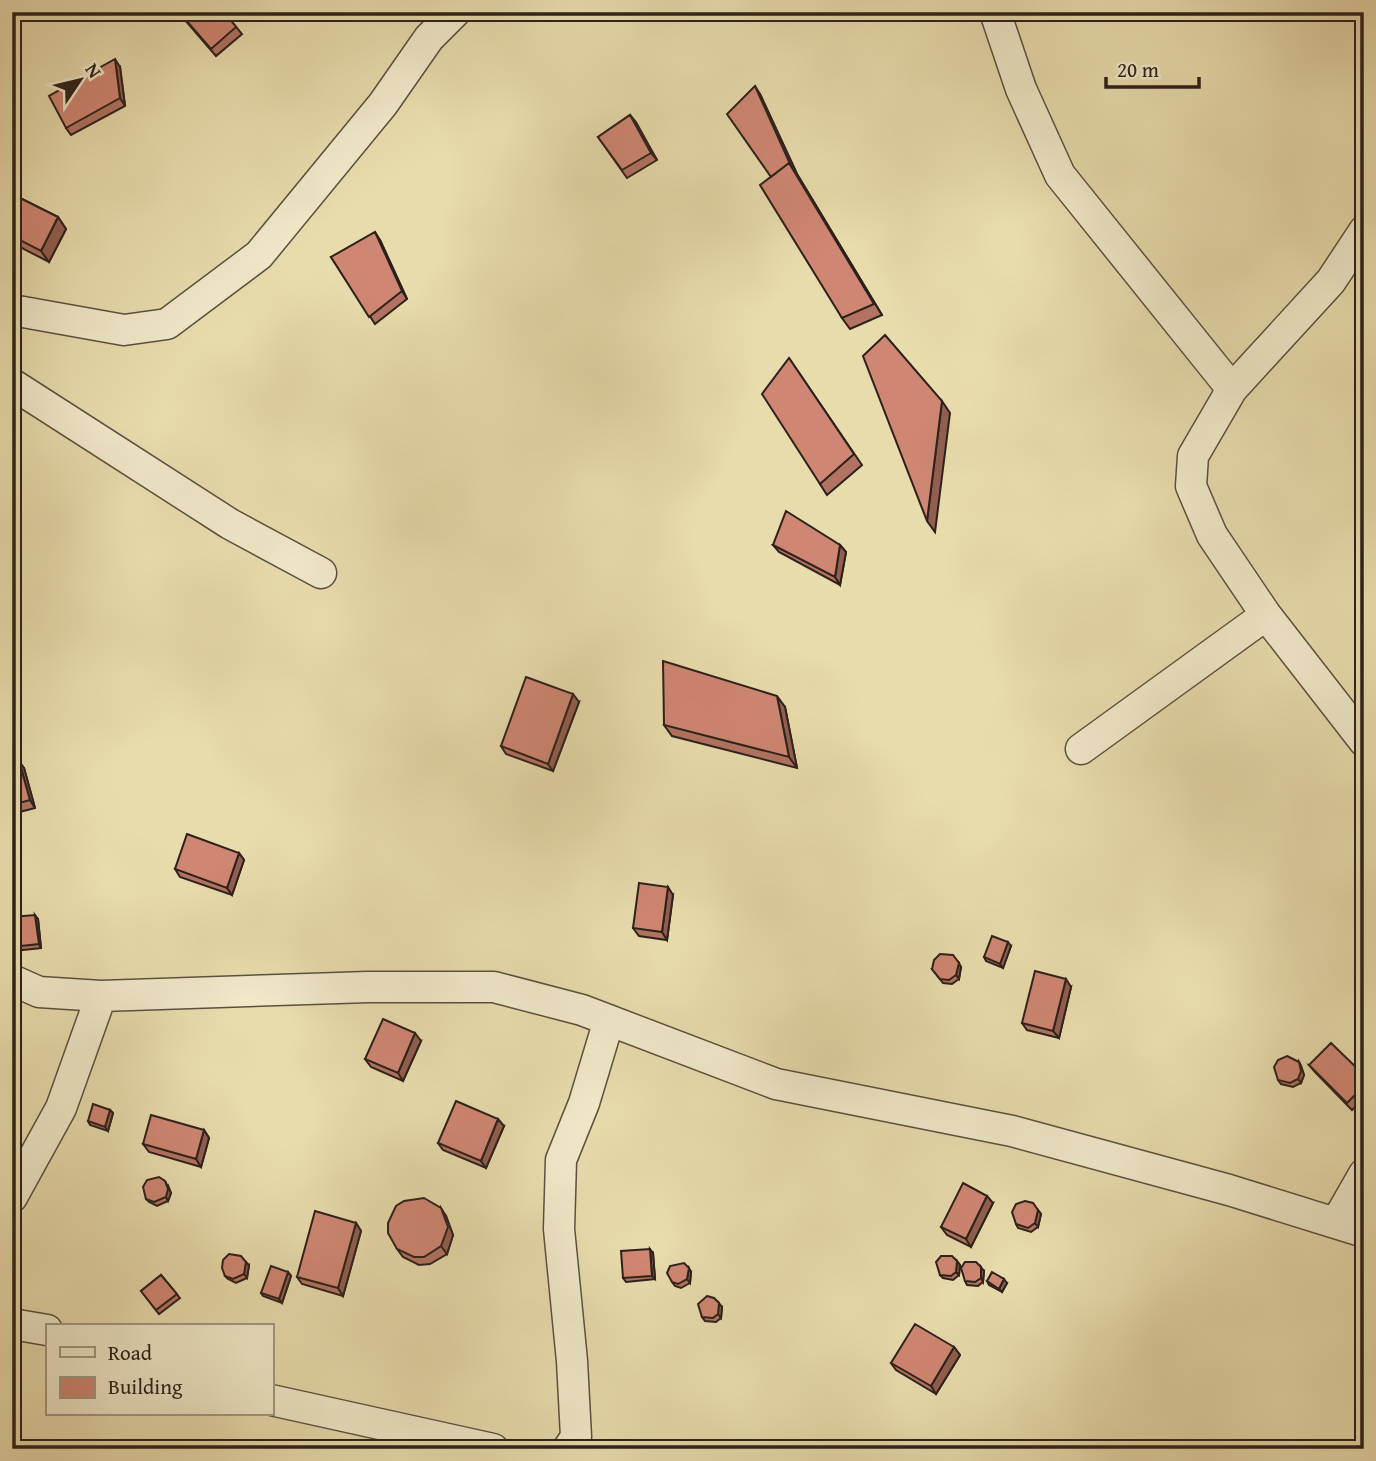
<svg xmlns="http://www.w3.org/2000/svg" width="1376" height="1461" font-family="'Gentium Book Plus',serif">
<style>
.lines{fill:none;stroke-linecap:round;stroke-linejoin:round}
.minor-casing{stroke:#5c503f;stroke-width:33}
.minor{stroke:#f0e8c9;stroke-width:30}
.wall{fill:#b27362;stroke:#2d211b;stroke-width:2}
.shaded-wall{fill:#915e50;stroke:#2d211b;stroke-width:2}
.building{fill:#cf8672;stroke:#2d211b;stroke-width:2}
</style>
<rect width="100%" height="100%" fill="#e8dbac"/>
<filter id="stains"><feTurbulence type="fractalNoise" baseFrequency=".00286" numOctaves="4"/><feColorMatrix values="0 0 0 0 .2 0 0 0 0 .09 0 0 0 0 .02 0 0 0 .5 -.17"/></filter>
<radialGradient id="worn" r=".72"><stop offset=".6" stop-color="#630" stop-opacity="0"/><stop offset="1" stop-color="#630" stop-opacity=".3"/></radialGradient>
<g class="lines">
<g class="minor-casing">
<path id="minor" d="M995,12L1021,89L1060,175L1232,389
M1364,231L1331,281L1232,389L1193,456L1191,486L1212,535L1266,615L1364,741
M12,310L124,330L167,324L259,255L383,104L429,38L455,12
M12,384L230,524L321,573
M1081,749L1266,615
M12,980L39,992L101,996L368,987H494L582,1010L776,1084L1012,1131L1229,1190L1364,1232
M12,1197L61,1108L101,996
M1336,1223L1364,1174
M12,1324L47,1330
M271,1400L493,1449
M568,1449L576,1437L572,1361L559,1229L561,1160L584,1103L609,1020"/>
</g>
<use href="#minor" class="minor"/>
</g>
<path class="wall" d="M178,12H224L242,34L216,56Z
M120,67L125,106L71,135L66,128Z
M760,94L797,174L882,315L850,329L842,318L771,177Z
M630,115L657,160L627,178L598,137Z
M12,194L58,217L66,229L49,262L12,243Z
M380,240L407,299L375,324L331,257Z
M789,358L862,465L827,495L820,484Z
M773,545H840L846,552L840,585L779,552Z
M579,702L553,771L506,754L501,746Z
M785,707L797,768L672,736L664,725Z
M12,763L24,768L35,808L12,814Z
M239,853L244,860L232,895L180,877L175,869Z
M673,895L667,940L639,936L633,928Z
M12,917L38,919L41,948L14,951L12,948Z
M1011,946L1003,968L986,961L984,957Z
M961,967L959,979L952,984L943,983L932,969Z
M1071,987L1059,1038L1027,1030L1022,1023Z
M421,1041L403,1081L371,1067L365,1059Z
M1299,1062L1301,1066L1304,1075L1301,1083L1293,1087L1281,1084L1278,1080Z
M1309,1065L1364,1075V1099L1352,1110L1315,1072Z
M110,1110L113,1113L108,1131L90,1125L88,1121Z
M504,1126L486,1168L443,1150L438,1143Z
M204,1130L209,1138L201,1167L149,1152L143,1144Z
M168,1185L171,1193L168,1201L157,1206L149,1202L146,1199Z
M993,1203L971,1247L947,1235L941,1227Z
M1038,1210L1041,1214L1038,1227L1031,1232L1018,1228L1016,1224Z
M446,1216L453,1235L447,1254L430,1264L419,1265L403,1257L397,1249Z
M356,1223L361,1231L343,1296L302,1284L297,1277Z
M653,1253L655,1279L626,1282L623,1278Z
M957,1261L960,1265L959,1275L953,1280L943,1278L940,1275Z
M249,1265L247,1278L236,1283L228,1279L225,1276Z
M984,1271L983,1282L978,1286L967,1285L965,1281Z
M288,1272L291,1276L282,1303L263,1296L261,1293Z
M691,1272L690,1283L681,1288L675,1286L672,1282Z
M161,1275L180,1298L159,1314L141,1291Z
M987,1281L1007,1283L1002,1292L989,1285Z
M722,1307L721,1318L716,1322L705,1321L702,1317Z
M954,1347L960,1355L936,1394L896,1370L891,1363Z"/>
<path class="shaded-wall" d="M115,59L120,67L125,106L120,98Z
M755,86L760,94L797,174L882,315L789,163Z
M630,115L636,122L657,160L651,153Z
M58,217L66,229L49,262L41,251Z
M375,232L380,240L407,299L402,291Z
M942,401L950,413L935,532L927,521Z
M840,545L846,552L840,585L835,577Z
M573,694L579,702L553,771L548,764Z
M777,696L785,707L797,768L789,757Z
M19,761L24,768L35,808L30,800Z
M239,853L244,860L232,895L227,888Z
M668,887L673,895L667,940L662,932Z
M35,915L38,919L41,948L39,944Z
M1008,942L1011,946L1003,968L1000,964Z
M959,963L961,967L959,979L956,975Z
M1066,979L1071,987L1059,1038L1053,1031Z
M415,1033L421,1041L403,1081L398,1073Z
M1299,1062L1301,1066L1304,1075L1301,1083L1298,1079Z
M110,1110L113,1113L108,1131L105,1127Z
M498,1119L504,1126L486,1168L481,1161Z
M204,1130L209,1138L201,1167L196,1159Z
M165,1181L171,1193L168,1201L166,1197Z
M987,1196L993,1203L971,1247L966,1239Z
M441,1208L446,1216L453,1235L447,1254L441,1246Z
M1038,1210L1041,1214L1038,1227L1035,1223Z
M356,1223L361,1231L343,1296L338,1288Z
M650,1249L653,1253L655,1279L652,1276Z
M957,1261L960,1265L959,1275L956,1272Z
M246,1262L249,1265L247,1278L244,1274Z
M981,1267L984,1271L983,1282L981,1278Z
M689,1268L691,1272L690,1283L687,1279Z
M288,1272L291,1276L282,1303L279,1299Z
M1004,1279L1007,1283L1002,1292L999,1289Z
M719,1303L722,1307L721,1318L718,1314Z
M954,1347L960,1355L936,1394L931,1386Z"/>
<path class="building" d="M179,12H224L236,27L211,49Z
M115,59L120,98L66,128L49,96Z
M755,86L791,166L789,163L771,177L727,114Z
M630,115L651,153L622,170L598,137Z
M789,163L874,304L842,318L760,185Z
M12,194L58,217L41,251L12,236Z
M375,232L402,291L369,317L331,257Z
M885,335L942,401L927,521L863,356Z
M789,358L854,454L820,484L762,394Z
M786,511L840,545L835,577L773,545Z
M663,661L777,696L789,757L664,725Z
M526,677L573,694L548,764L501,746Z
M19,761L30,800L12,805V763Z
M187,834L239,853L227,888L175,869Z
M639,883L668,887L662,932L633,928Z
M35,915L39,944L12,947V917Z
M992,936L1008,942L1000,964L984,957Z
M940,954L953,955L959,963L956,975L949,980L940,979L932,969L934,960Z
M1035,971L1066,979L1053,1031L1022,1023Z
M383,1019L415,1033L398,1073L365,1059Z
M1331,1043L1364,1075V1086L1347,1103L1309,1065Z
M1287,1056L1299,1062L1301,1071L1298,1079L1290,1083L1278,1080L1274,1067L1278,1060Z
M456,1101L498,1119L481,1161L438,1143Z
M93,1104L110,1110L105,1127L88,1121Z
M151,1115L204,1130L196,1159L143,1144Z
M159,1177L165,1181L168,1189L166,1197L154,1202L146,1199L143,1187L147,1180Z
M963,1183L987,1196L966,1239L941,1227Z
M424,1198L441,1208L448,1227L441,1246L424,1257H414L397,1249L388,1233V1223L396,1206L404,1201Z
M1025,1201L1033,1203L1038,1210L1035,1223L1028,1228L1016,1224L1012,1212L1016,1204Z
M315,1211L356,1223L338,1288L297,1277Z
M650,1249L652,1276L623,1278L621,1251Z
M229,1254L241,1256L246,1262L244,1274L233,1279L225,1276L222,1268L223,1260Z
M941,1256H952L957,1261L956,1272L951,1276L940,1275L936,1262Z
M965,1262H976L981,1267V1278L975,1282L965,1281L961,1268Z
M684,1263L689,1268L687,1279L678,1284L672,1282L667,1273L670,1266Z
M271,1266L288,1272L279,1299L261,1293Z
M992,1272L1004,1279L999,1289L987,1281Z
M161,1275L177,1294L156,1310L141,1291Z
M707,1296L714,1298L719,1303L718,1314L713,1318L702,1317L698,1304Z
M915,1324L954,1347L931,1386L891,1363Z"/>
<rect width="1376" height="1461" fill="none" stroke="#e8dbac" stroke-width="42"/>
<rect x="14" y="14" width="1348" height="1433" fill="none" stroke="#2d211b" stroke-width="3.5"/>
<rect x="21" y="21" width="1334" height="1419" fill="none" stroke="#2d211b" stroke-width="2"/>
<rect x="46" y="1324" width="228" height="91" fill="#f0e8c9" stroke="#a29883" stroke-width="2"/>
<rect x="60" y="1347" width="35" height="10" fill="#f0e8c9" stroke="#a29883" stroke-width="2"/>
<text x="108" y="1360" font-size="21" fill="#2d211b">Road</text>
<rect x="60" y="1377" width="35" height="21" fill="#cf8672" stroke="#a29883" stroke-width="2"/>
<text x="108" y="1394" font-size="21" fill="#2d211b">Building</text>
<g transform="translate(80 80) rotate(55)" stroke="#f0e8c9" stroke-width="5" paint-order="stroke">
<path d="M0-5L12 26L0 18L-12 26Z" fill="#2d211b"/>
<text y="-10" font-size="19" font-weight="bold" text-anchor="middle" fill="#2d211b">N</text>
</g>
<path d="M1106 77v10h93v-10" fill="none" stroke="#2d211b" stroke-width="3.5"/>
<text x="1117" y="77" font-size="21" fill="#2d211b" stroke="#f0e8c9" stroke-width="5" paint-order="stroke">20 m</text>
<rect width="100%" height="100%" filter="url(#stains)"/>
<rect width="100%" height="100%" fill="url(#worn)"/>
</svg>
